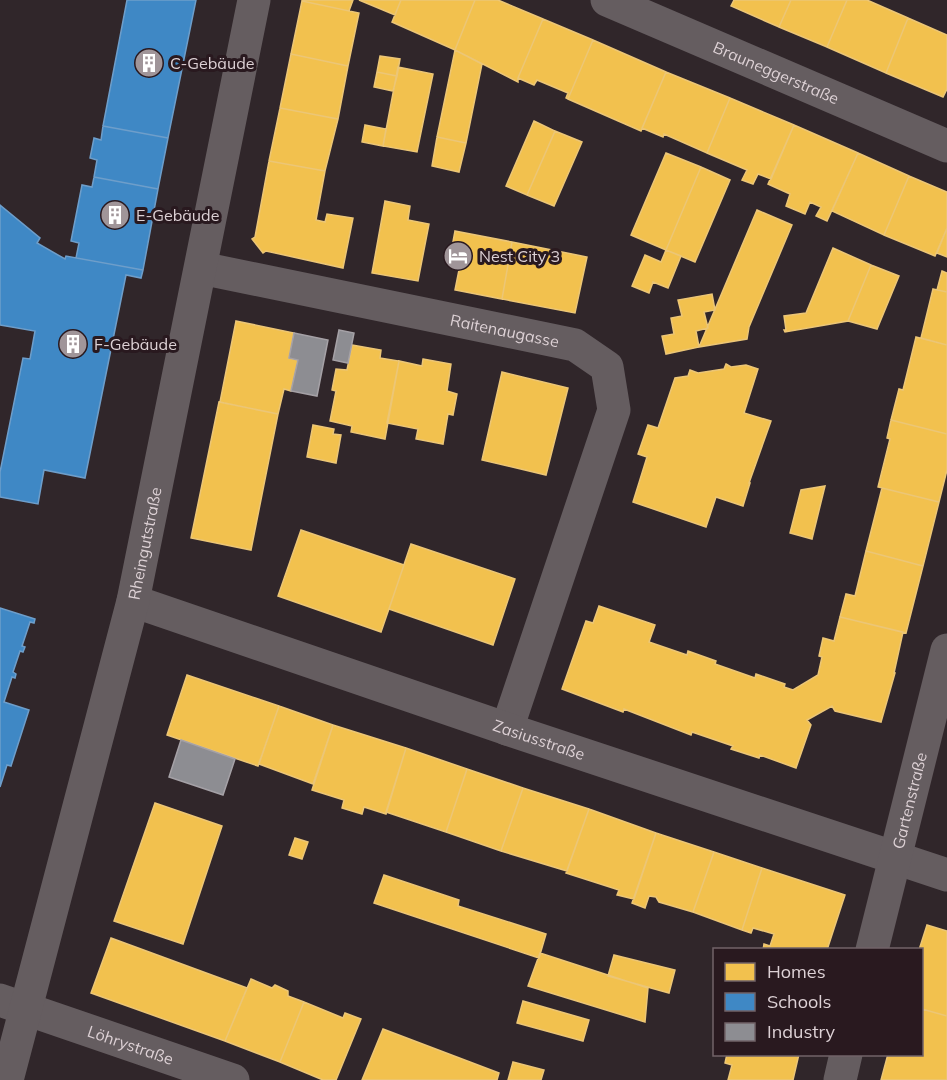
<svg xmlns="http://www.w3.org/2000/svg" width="947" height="1080" font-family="Mulish,sans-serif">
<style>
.homes{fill:#f2c14e;stroke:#ecc676;stroke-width:1.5}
.schools{fill:#3f88c5;stroke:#6e9eca;stroke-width:1.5}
.industry{fill:#8d8d92;stroke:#a5a1a6;stroke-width:1.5}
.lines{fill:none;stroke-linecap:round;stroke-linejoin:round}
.street{stroke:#655d60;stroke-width:33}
.labels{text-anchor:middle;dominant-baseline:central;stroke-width:6;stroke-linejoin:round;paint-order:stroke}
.poi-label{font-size:16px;fill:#ddd1d5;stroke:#29191f;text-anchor:start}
.street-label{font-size:16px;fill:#ddd1d5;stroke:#29191f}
</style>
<rect width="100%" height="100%" fill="#30262a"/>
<path class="homes" d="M302,0H353L349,11L302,1Z
M359,0H401L395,15Z
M401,0H475L455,50L392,22Z
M475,0H498L543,19L518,78V82L455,50Z
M734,0H791L779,27L731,6Z
M791,0H847L827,47L779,27Z
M847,0H867L908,18L886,73L827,47Z
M302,1L359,13L348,66L291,54Z
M908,18L947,35V89L943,97L886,73Z
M543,19L593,40L568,99L566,98L568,93L537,80L534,85L518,78Z
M593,40L666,72L641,131L568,99Z
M455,50L482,64L466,143L437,137Z
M291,54L348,66L338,119L280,108Z
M380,56L400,59L397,76L377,72Z
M398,67L433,74L417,152L383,146Z
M377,72L397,76L393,91L374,87Z
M666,72L730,98L707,153L664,134L663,137L642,128Z
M730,98L794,125L771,179L758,174L753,184L742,180L747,170L707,153Z
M280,108L338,119L325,171L269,161Z
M534,121L555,131L527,195L506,186Z
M365,125L386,129L383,146L362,142Z
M794,125L858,153L827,221L816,216L821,207L810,202L805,214L786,206L790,194L768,184Z
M555,131L582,142L554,206L527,195Z
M437,137L466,143L459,172L432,166Z
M666,153L701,167L666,250L631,235Z
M858,153L909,176L884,235L832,211Z
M269,161L325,171L316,220L325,222L327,214L353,218L343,268L266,251L263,253L252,239L255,237Z
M701,167L730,180L695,262L666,250Z
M909,176L947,192V228L935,256L884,235Z
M385,201L410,206L408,220L429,224L418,281L372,273Z
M757,210L792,225L749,327L747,339L699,347Z
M947,228V257L937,253Z
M455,231L512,242L502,299L455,290L460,265L449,263Z
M512,242L587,257L575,313L502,299Z
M833,248L871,265L848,321L785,332L784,330H786L784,316L806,313Z
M666,250L681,256L668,288L653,282L649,293L632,286L645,255L661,262Z
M871,265L899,276L877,329L848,321Z
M942,271L947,273V292L937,290Z
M933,289L947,292V345L921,338Z
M712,294L715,310L704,312L708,328L696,331L699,347L666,354L662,336L674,334L671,318L682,316L678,300Z
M236,321L294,333L289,358L298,360L291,391L284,389L278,414L220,402Z
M916,337L947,345V434L891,420L899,389L903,390Z
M352,345L381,350L380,358L399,361L385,439L351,432L352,426L330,421L336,391L332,390L336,369L347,370Z
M423,359L451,364L447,391L457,394L453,415L448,414L443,444L416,439L418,429L387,423L399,361L422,366Z
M726,364L731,367L746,365L758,369L744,413L771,421L749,483H750L743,506L716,497L706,527L633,502L647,457L638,454L648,425L658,428L675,378L688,376L690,370L698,373L724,369Z
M502,372L568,388L546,475L482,460Z
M219,402L278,414L251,550L191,538Z
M891,420L947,434V470L939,502L878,487L890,439L887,438Z
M313,425L334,429L333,434L341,435L336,463L307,457Z
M825,486L812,539L790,533L801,490Z
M882,488L939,502L923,566L866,551Z
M301,530L404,565L381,632L278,596Z
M411,544L515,579L493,645L389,609Z
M866,551L923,566L906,633L840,617L846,594L855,596Z
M599,606L655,625L649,642L687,655L688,651L716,661L715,664L755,678L756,674L785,684L784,687L793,690L818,675L822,657L819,656L823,638L834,641L840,617L903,632L894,673H895L881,722L835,711L832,706L807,720L811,725L796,768L760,755L759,758L731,749L733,746L692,732L691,735L624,709L623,712L562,689L586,621L593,623Z
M187,675L279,706L258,766L167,735Z
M279,706L333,725L313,784L259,764Z
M333,725L406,748L386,814L364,807L362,814L342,808L344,800L312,790Z
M406,748L467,769L446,832L386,812Z
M467,769L523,788L501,851L446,832Z
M523,788L589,809L567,871L501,851Z
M155,803L222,826L183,944L114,921Z
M589,809L656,833L634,899L617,895L619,890L566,873Z
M656,833L714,852L693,912L659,902L656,897L649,896L645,908L632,903Z
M295,838L308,842L302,859L289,855Z
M714,852L762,868L742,930L693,912Z
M762,868L845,895L827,950H763L764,944L770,946L774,934L753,928L751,933L742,930Z
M384,875L459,900L458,906L546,934L539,958L374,903Z
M927,925L947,931V1016L922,1009V950H919Z
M111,938L247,988L225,1041L91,993Z
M540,953L648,988L645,1022L528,986Z
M614,955L675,970L669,993L608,976Z
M251,979L272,988L275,985L288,991V996L304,1002L280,1062L225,1041Z
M523,1001L589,1020L583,1041L517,1023Z
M304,1002L343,1018L345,1013L361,1019L336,1080H323L280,1062Z
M922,1009L947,1016V1080H881L888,1054H922Z
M383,1029L499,1073L497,1080H362Z
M727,1054H799L793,1080H728L732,1065L725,1063Z
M513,1062L544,1070L541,1080H508Z"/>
<path class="schools" d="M127,0H196L168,138L103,126Z
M103,126L168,138L158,189L94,177L97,160L90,158L94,138L101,140Z
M94,177L158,189L143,270L76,258L79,243L71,241L82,185L92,187Z
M0,205L40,238L37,243L65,259L66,256L143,270L141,278L126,275L85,478L44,470L38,504L0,497V472L23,358L30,359L35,331L0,325Z
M0,608L35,619L34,623L30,622L22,646L25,647L23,652L20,651L13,672L16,674L15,678L12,677L4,702L29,710L11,766L7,765L0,787Z"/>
<path class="industry" d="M339,330L354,333L348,363L333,360Z
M294,333L328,340L317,396L291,391L298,360L289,358Z
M181,740L235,759L223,795L169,777Z"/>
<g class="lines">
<g class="street">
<path id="s1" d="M607,0L947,146"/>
<path id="s2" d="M201,268L575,345L607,367L614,410L507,729"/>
<path id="s3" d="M133,601L507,729L947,875"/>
<path id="s4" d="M872,950L947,650"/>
<path id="s5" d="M0,1000L233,1080"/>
<path id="s6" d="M7,1080L133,601L254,0"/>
<path d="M840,1080L846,1054"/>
</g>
</g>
<defs>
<g id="building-disc" transform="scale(1.5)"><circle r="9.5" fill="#a09599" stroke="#29191f"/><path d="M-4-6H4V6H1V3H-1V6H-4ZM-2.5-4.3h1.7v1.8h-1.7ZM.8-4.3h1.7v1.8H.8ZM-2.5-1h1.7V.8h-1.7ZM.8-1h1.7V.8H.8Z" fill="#fff"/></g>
<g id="hotel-disc" transform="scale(1.5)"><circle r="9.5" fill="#a09599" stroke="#29191f"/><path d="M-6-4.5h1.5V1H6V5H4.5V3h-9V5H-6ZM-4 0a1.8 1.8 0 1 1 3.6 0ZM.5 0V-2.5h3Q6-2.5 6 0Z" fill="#fff"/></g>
</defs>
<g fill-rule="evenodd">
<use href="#building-disc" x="149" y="63"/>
<use href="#building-disc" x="115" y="215"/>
<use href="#hotel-disc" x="458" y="256"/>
<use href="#building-disc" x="73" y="344"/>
</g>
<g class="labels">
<g class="poi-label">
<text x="170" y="63">C-Gebäude</text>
<text x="136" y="215">E-Gebäude</text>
<text x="479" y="256">Nest City 3</text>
<text x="94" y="344">F-Gebäude</text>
</g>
<g class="street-label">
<text stroke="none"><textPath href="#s1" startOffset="184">Brauneggerstraße</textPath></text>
<text stroke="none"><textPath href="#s2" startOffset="310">Raitenaugasse</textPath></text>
<text stroke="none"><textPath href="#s6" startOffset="554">Rheingutstraße</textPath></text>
<text stroke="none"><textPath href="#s3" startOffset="429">Zasiusstraße</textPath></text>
<text stroke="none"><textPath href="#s4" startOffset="154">Gartenstraße</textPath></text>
<text stroke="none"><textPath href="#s5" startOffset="138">Löhrystraße</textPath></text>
</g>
</g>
<rect x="713" y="948" width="210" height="108" fill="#29191f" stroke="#716368" stroke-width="1.5"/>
<rect x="725" y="963" width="30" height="18" fill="#f2c14e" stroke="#716368" stroke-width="1.5"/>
<text x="767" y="978" font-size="18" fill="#ddd1d5">Homes</text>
<rect x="725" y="993" width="30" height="18" fill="#3f88c5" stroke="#716368" stroke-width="1.5"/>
<text x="767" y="1008" font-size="18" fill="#ddd1d5">Schools</text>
<rect x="725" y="1023" width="30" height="18" fill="#8d8d92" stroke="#716368" stroke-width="1.5"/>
<text x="767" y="1038" font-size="18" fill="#ddd1d5">Industry</text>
</svg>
